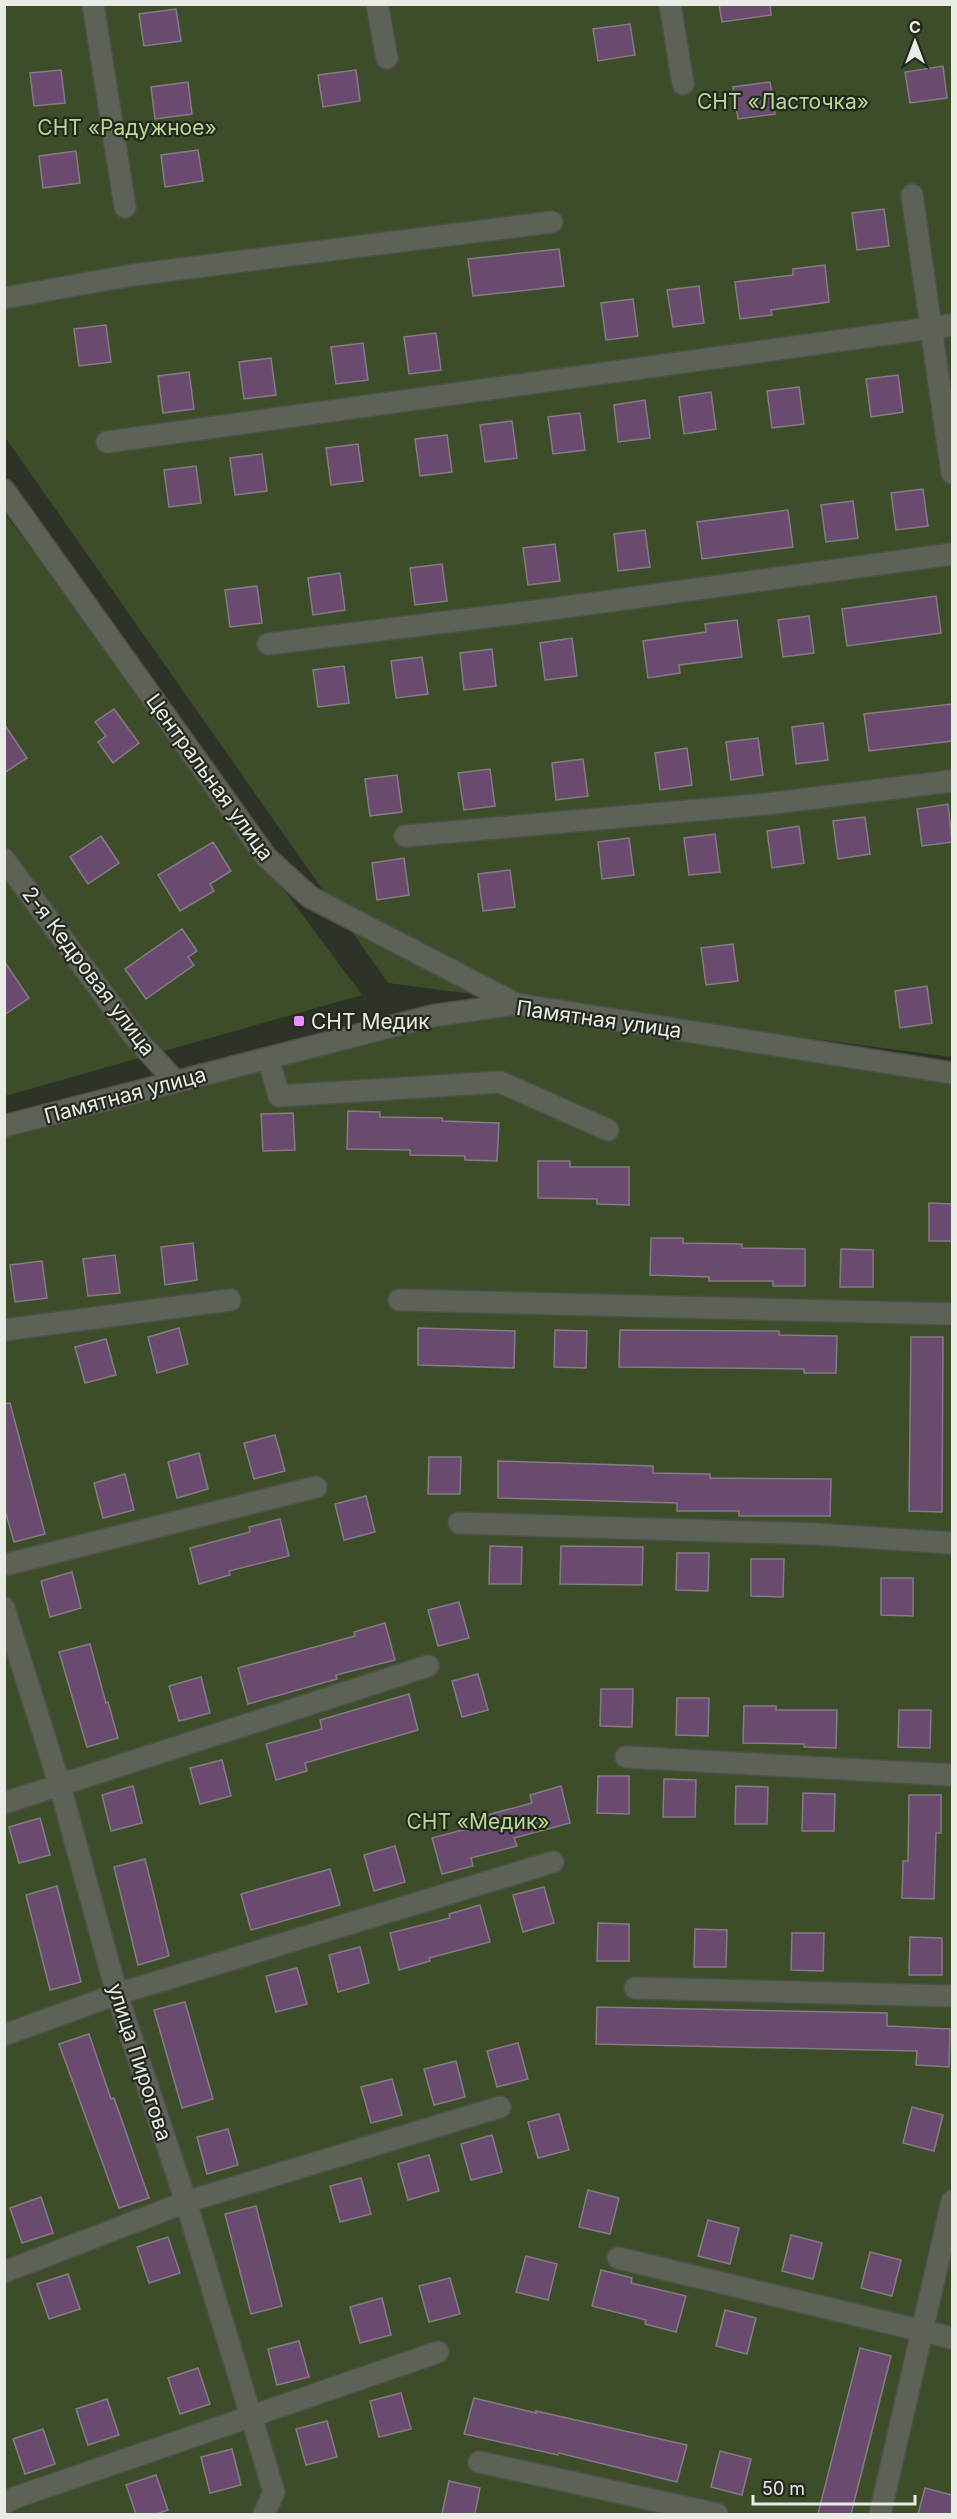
<svg xmlns="http://www.w3.org/2000/svg" width="957" height="2519" font-family="Inter,sans-serif">
<style>
.green{fill:#3e4d29}
.building{fill:#6a4b6f;stroke:#847b85;stroke-width:1.5}
.lines{fill:none;stroke-linecap:round;stroke-linejoin:round}
.minor-casing{stroke:#4d5148;stroke-width:24}
.minor{stroke:#5d6257;stroke-width:21}
.poi-dot{fill:#eb8dfb;stroke:#24291f;stroke-width:2}
.labels{text-anchor:middle;dominant-baseline:central;stroke-width:4.5;stroke-linejoin:round;paint-order:stroke}
.park-label{font-size:21px;fill:#bbd992;stroke:#24291f}
.street-label{font-size:21px;fill:#e8ece5;stroke:#24291f}
.poi-label{font-size:21px;fill:#e8ece5;stroke:#24291f;text-anchor:start}
</style>
<rect width="100%" height="100%" fill="#2e3328"/>
<path class="green" d="M4,5H952V1057L388,983L5,437Z
M5,514L362,995L5,1096Z
M516,1004L952,1073V2514H5V1127Z"/>
<path class="building" d="M719,4H770L771,15L722,22Z
M176,9L181,41L144,46L139,14Z
M630,24L635,55L598,61L593,29Z
M943,66L947,98L910,103L905,72Z
M61,70L65,103L34,106L30,73Z
M356,70L360,101L323,107L318,75Z
M188,82L192,114L155,119L151,87Z
M770,82L775,114L738,119L733,87Z
M198,150L203,181L165,187L161,155Z
M76,151L80,183L43,188L39,156Z
M884,209L889,246L857,250L852,213Z
M559,249L564,286L473,296L468,259Z
M825,265L829,302L771,310L772,315L740,319L735,282L793,275V269Z
M699,286L704,323L673,327L667,290Z
M633,299L638,336L606,340L601,303Z
M106,325L111,362L79,366L74,329Z
M436,333L441,370L409,374L404,337Z
M363,343L368,380L336,384L331,347Z
M271,358L276,395L244,399L239,362Z
M189,372L194,409L163,413L158,376Z
M898,375L903,412L871,417L866,379Z
M799,387L804,424L772,428L767,391Z
M711,392L716,429L684,434L679,397Z
M645,400L650,438L618,442L614,405Z
M580,413L585,450L553,454L548,417Z
M512,421L517,458L485,462L480,425Z
M447,435L452,472L420,476L415,439Z
M358,444L363,481L331,485L326,448Z
M262,454L267,491L235,495L230,458Z
M196,466L201,503L169,507L164,470Z
M923,489L928,526L896,530L891,493Z
M853,501L858,538L826,542L821,505Z
M788,510L793,547L702,559L697,522Z
M645,530L650,567L618,571L614,534Z
M555,544L560,581L528,585L523,548Z
M442,564L447,601L415,605L410,568Z
M340,573L345,610L313,615L308,578Z
M257,586L262,623L230,627L225,590Z
M936,596L941,633L847,646L842,609Z
M809,616L814,653L783,657L778,620Z
M737,620L742,657L679,665L680,673L648,678L643,641L706,632L705,624Z
M572,638L577,676L545,680L540,643Z
M492,649L496,686L464,690L460,653Z
M422,657L428,694L396,698L391,661Z
M344,666L349,703L318,707L313,670Z
M952,704V741L869,751L864,714Z
M114,709L139,743L113,763L98,742L106,736L95,722Z
M823,723L828,760L796,764L792,727Z
M4,724L27,758L4,773Z
M758,738L763,775L731,780L726,742Z
M687,748L692,785L660,790L655,753Z
M583,759L588,796L556,800L552,763Z
M490,769L495,806L464,810L458,773Z
M397,775L402,812L370,816L365,779Z
M948,804L952,842L922,846L917,809Z
M865,817L870,854L838,859L833,821Z
M799,826L804,863L772,868L767,831Z
M715,834L720,872L689,875L684,838Z
M101,836L119,863L88,884L70,857Z
M629,838L634,875L602,879L598,842Z
M213,842L231,871L210,884L214,891L180,911L158,875Z
M404,858L409,895L377,900L372,863Z
M510,870L515,907L483,911L478,874Z
M182,929L197,951L188,957L194,965L146,999L125,969Z
M733,944L738,981L706,985L701,948Z
M4,961L29,998L4,1015Z
M927,986L932,1023L900,1028L895,991Z
M348,1111L380,1112V1117L442,1118V1121L499,1123L497,1161L465,1160V1156L410,1155V1150L347,1149Z
M293,1113L295,1150L263,1151L261,1114Z
M538,1161H570V1167H629V1205L597,1204V1199L538,1198Z
M929,1203L952,1204V1241H929Z
M651,1238H683V1243L742,1244V1248L805,1249V1286H773V1281H709V1277L650,1275Z
M193,1243L197,1280L165,1285L161,1247Z
M841,1249L873,1250V1287H840Z
M115,1255L120,1293L88,1296L83,1259Z
M42,1261L47,1298L15,1302L10,1265Z
M179,1328L188,1364L157,1373L148,1337Z
M418,1328L515,1331L514,1368L418,1365Z
M555,1330L587,1331L586,1368L554,1367Z
M620,1330L779,1331V1335L837,1336L836,1373H804V1369L619,1367Z
M911,1337H943L942,1512L909,1511Z
M106,1339L116,1375L85,1383L75,1347Z
M10,1403L45,1534L14,1542L4,1507V1404Z
M275,1435L285,1471L254,1479L244,1443Z
M199,1453L208,1489L177,1498L168,1462Z
M429,1457H461L460,1494H428Z
M498,1461L653,1466V1473L710,1474V1478L831,1479L830,1516H739V1511H677V1503L498,1498Z
M125,1474L134,1510L103,1518L94,1483Z
M366,1496L375,1532L344,1540L335,1504Z
M280,1519L289,1556L229,1571L230,1575L199,1584L190,1548L250,1532L249,1527Z
M490,1546L522,1547L521,1584H489Z
M561,1546L643,1547L642,1585L560,1584Z
M677,1553H709L708,1591L676,1590Z
M751,1559H784L783,1597L751,1596Z
M72,1572L81,1608L50,1617L41,1581Z
M881,1578H913V1616L881,1615Z
M459,1602L469,1638L438,1646L428,1610Z
M385,1623L395,1660L336,1675L337,1679L248,1704L238,1668L355,1636L354,1632Z
M90,1644L106,1703L108,1702L118,1738L87,1747L59,1652Z
M478,1674L488,1710L462,1717L452,1681Z
M201,1677L210,1713L179,1721L169,1686Z
M601,1689H633L632,1727L600,1726Z
M409,1694L418,1730L305,1763L307,1771L276,1780L266,1744L322,1729L320,1720Z
M677,1698H709L708,1736L676,1735Z
M744,1706H776V1710H837L836,1748L804,1747V1744L743,1743Z
M899,1710H931L930,1748L898,1747Z
M222,1760L231,1796L200,1804L190,1768Z
M598,1776H629V1814L597,1813Z
M664,1779L696,1780L695,1817H663Z
M133,1786L142,1823L111,1831L102,1795Z
M561,1786L570,1823L514,1838L517,1846L471,1858L473,1866L442,1874L432,1838L478,1826L476,1818L532,1803L530,1795Z
M736,1786L768,1787L767,1824H735Z
M803,1793L835,1794L834,1831H802Z
M909,1795H941V1833H936L934,1899L902,1898L903,1861H908Z
M40,1818L50,1855L19,1863L9,1827Z
M395,1846L405,1882L374,1891L364,1855Z
M145,1859L169,1956L138,1965L114,1867Z
M330,1869L340,1905L251,1930L241,1894Z
M57,1886L81,1982L50,1990L26,1895Z
M544,1887L554,1923L523,1932L513,1895Z
M480,1905L490,1942L429,1958L430,1961L399,1970L390,1933L450,1918L449,1914Z
M598,1923L629,1924V1961H597Z
M695,1929L727,1930L726,1967H694Z
M792,1933H824L823,1971L791,1970Z
M910,1937L942,1938V1975H909Z
M360,1947L369,1983L338,1992L329,1955Z
M297,1968L307,2004L276,2012L266,1976Z
M185,2002L213,2099L182,2108L154,2010Z
M597,2007L887,2013V2026L950,2029L949,2067L916,2065L917,2051L596,2044Z
M89,2034L111,2099L114,2098L149,2198L119,2208L59,2044Z
M518,2043L528,2079L497,2087L487,2051Z
M456,2061L465,2097L434,2105L424,2069Z
M392,2079L402,2115L371,2123L361,2087Z
M912,2107L943,2115L934,2151L903,2143Z
M559,2114L569,2150L538,2158L528,2122Z
M228,2129L238,2165L207,2174L197,2137Z
M492,2135L502,2172L471,2180L461,2144Z
M429,2155L439,2191L408,2200L398,2164Z
M361,2178L371,2214L340,2222L330,2186Z
M588,2190L619,2198L610,2234L579,2227Z
M41,2197L53,2233L22,2243L10,2208Z
M256,2206L282,2306L251,2314L225,2214Z
M708,2220L739,2228L730,2264L698,2256Z
M791,2235L822,2243L813,2279L782,2271Z
M168,2237L180,2273L149,2283L137,2247Z
M870,2252L901,2260L892,2296L861,2288Z
M526,2256L557,2264L548,2300L516,2292Z
M601,2270L632,2278L631,2283L686,2296L676,2332L645,2324L646,2320L592,2306Z
M68,2274L80,2309L49,2319L37,2284Z
M450,2278L460,2314L429,2322L419,2286Z
M382,2298L391,2335L360,2343L350,2307Z
M725,2310L756,2318L747,2354L716,2346Z
M299,2341L309,2377L277,2385L268,2349Z
M860,2348L891,2356L851,2514H818Z
M198,2368L210,2404L180,2414L168,2378Z
M401,2393L411,2429L379,2437L370,2401Z
M474,2398L536,2413V2411L687,2445L677,2482L559,2453L558,2455L464,2434Z
M107,2399L119,2435L88,2445L76,2409Z
M327,2421L337,2457L306,2465L296,2429Z
M43,2429L55,2464L25,2474L13,2439Z
M232,2449L241,2485L210,2493L201,2457Z
M720,2451L751,2459L742,2495L711,2487Z
M156,2475L168,2510L156,2514H136L126,2485Z
M449,2481L480,2488L475,2514H442Z
M925,2488L952,2495V2514H918Z"/>
<g class="lines">
<g class="minor-casing">
<path id="minor" d="M93,4L125,207
M377,4L387,58
M670,4L683,84
M912,195L952,473
M4,298L133,275L552,222
M107,442L952,325
M4,490L266,857L310,897L516,1004
M268,644L544,610L952,554
M405,836L766,804L952,781
M4,859L134,1036L175,1081
M268,1058L279,1096L500,1082L608,1130
M4,1126L432,1016L516,1004L952,1073
M399,1300L952,1314
M4,1330L230,1300
M459,1523L815,1534L952,1543
M4,1565L316,1487
M4,1608L60,1786L117,1994L186,2202L274,2492L264,2514
M626,1757L952,1775
M4,1803L428,1666
M635,1988L952,1996
M4,2035L117,1994L553,1862
M618,2258L952,2338
M4,2272L186,2202L500,2107
M479,2462L717,2514
M4,2504L14,2498L438,2352
M880,2514L952,2201"/>
</g>
<use href="#minor" class="minor"/>
</g>
<rect class="poi-dot" x="293" y="1015" width="12" height="12" rx="3"/>
<g class="labels">
<g class="park-label">
<text x="783" y="101">СНТ «Ласточка»</text>
<text x="127" y="127">СНТ «Радужное»</text>
<text x="478" y="1821">СНТ «Медик»</text>
</g>
<g class="street-label">
<text transform="translate(210 777) rotate(54)">Центральная улица</text>
<text transform="translate(89 971) rotate(53)">2-я Кедровая улица</text>
<text transform="translate(599 1019) rotate(8)">Памятная улица</text>
<text transform="translate(125 1095) rotate(-15)">Памятная улица</text>
<text transform="translate(140 2062) rotate(72)">улица Пирогова</text>
</g>
<g class="poi-label">
<text x="311" y="1021">СНТ Медик</text>
</g>
</g>
<rect width="957" height="2519" fill="none" stroke="#e8ece5" stroke-width="12"/>
<g transform="translate(915 42)" stroke="#24291f" stroke-width="4.5" paint-order="stroke">
<path d="M0-4.5L10 22L0 15L-10 22Z" fill="#e8ece5"/>
<text y="-9" font-size="16" font-weight="bold" text-anchor="middle" fill="#e8ece5">С</text>
</g>
<path d="M753 2495v9h162v-9" fill="none" stroke="#e8ece5" stroke-width="3"/>
<text x="762" y="2495" font-size="18" fill="#e8ece5" stroke="#24291f" stroke-width="4.5" paint-order="stroke">50 m</text>
</svg>
